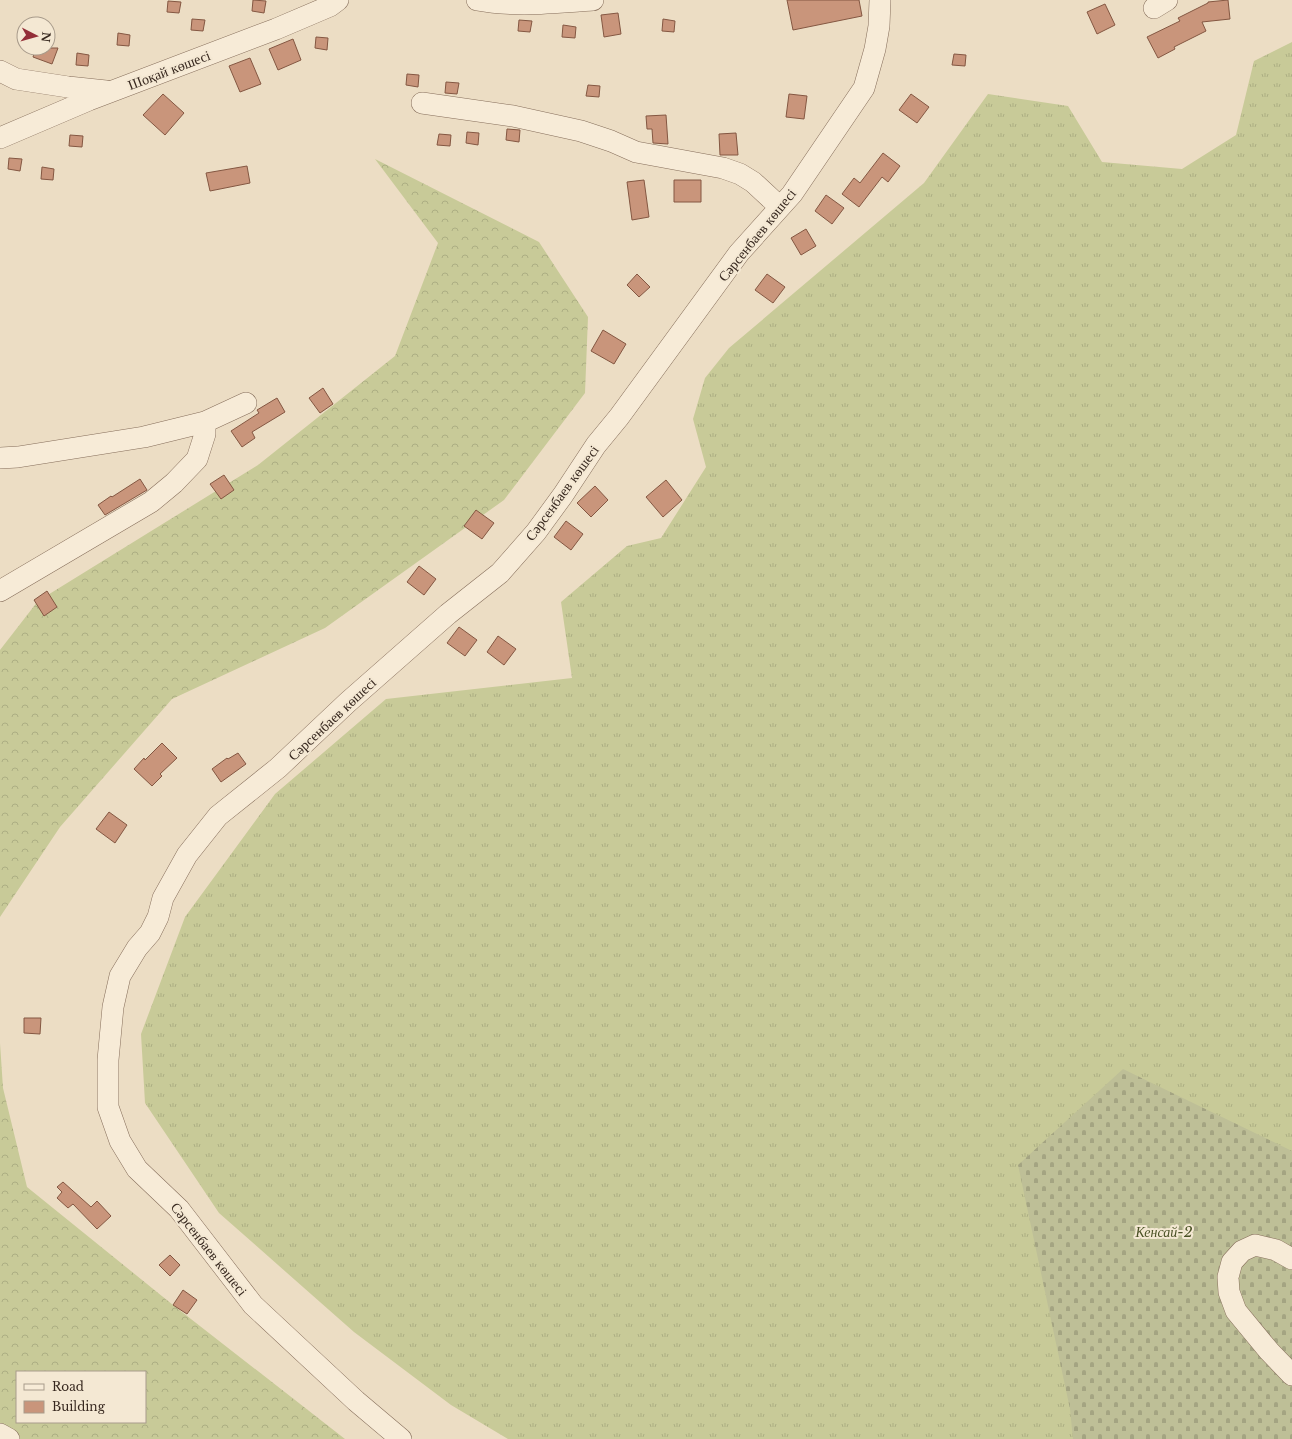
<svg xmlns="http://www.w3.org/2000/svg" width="1292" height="1439" font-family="'Libre Baskerville',serif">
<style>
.grass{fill:url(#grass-tufts)}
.forest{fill:url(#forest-crowns);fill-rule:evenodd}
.cemetery{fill:url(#cemetery-stones)}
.building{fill:#c9957b;stroke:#845742}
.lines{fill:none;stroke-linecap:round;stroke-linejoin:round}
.minor-casing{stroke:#866e5b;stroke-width:22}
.minor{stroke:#f7ebd7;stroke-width:21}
.labels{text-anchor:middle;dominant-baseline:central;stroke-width:4;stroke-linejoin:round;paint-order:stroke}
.street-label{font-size:14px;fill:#37281f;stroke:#f4e8d3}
.park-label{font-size:14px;font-style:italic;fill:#4b5226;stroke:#f4e8d3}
</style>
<defs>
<pattern id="grass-tufts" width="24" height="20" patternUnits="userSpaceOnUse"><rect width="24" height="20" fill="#c8ca98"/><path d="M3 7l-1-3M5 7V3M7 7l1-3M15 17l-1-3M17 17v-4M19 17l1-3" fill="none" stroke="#acae83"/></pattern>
<pattern id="forest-crowns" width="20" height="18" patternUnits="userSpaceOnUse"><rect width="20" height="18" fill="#c8ca98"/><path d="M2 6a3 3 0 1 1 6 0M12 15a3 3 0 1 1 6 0" fill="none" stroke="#acae83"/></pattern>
<pattern id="cemetery-stones" width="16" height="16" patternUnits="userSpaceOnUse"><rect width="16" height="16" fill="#bebf97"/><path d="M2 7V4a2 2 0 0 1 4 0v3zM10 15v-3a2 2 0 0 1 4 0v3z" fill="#a4a482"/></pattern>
</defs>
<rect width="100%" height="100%" fill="#ecddc4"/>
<path class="grass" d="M1292,42V1253L1285,1439H508L451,1405L354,1332L219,1213L145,1103L141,1034L185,917L275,794L386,699L572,678L561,602L627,546L661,538L706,467L693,419L705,378L729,348L924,183L988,94L1068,106L1102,162L1182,169L1236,135L1254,61Z"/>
<path class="forest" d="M375,159L539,242L588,317L585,393L504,500L325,628L172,699L60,827L0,917V650L38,601L258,465L395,356L438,243Z
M0,1043L3,1088L27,1187L173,1305L345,1439H10L0,1423ZM17,1372H145V1422H17Z"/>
<path class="cemetery" d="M1123,1069L1292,1151V1439H1073L1070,1409L1018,1165Z"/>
<path class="building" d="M253,0L266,1L264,13L252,11Z
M787,0H859L862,16L793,30Z
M1228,0L1230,19L1202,22L1206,31L1174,47L1175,49L1158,58L1147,37L1180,21L1178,18L1208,3V2Z
M168,1L181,2L179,13L167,12Z
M1105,4L1115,25L1097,34L1087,12Z
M618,13L621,34L604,37L601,15Z
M192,19L205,20L203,31L191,30Z
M663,19L675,21L674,32L662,31Z
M519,20L532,21L530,32L518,31Z
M563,25L576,27L575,38L562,37Z
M118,33L130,35L129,46L117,45Z
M316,37L328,38L327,50L315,48Z
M293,39L301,60L278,70L269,49Z
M36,48H58L52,64L33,57Z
M77,53L89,55L88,66L76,65Z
M954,54L966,55L965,66L952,65Z
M250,58L261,84L240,92L229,66Z
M407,74L419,75L418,87L406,85Z
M446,82L459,83L457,94L445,93Z
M588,85L600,86L599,97L586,96Z
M163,94L184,113L165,135L143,115Z
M789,94L807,96L804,119L786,117Z
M911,94L929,107L917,123L899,110Z
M666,115L668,144L653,143L652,129H647L646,116Z
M507,129L520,130L519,142L506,140Z
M467,132L479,133L478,145L466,143Z
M736,133L738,155H720L719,134Z
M439,134L451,135L450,146L437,145Z
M70,135L83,136L82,147L69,146Z
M883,153L900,166L888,182L882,177L859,207L842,194L854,178L860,183Z
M9,158L22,159L20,171L8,169Z
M247,166L250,183L210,191L206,173Z
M42,167L54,169L53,180L41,179Z
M644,180L649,217L632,220L627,182Z
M674,180H701V202H674Z
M826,195L844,208L832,224L815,211Z
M806,229L816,246L801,255L791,238Z
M637,274L650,287L639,297L627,285Z
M767,274L785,287L773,303L755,290Z
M603,330L626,344L614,364L591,351Z
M323,388L333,404L320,413L309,398Z
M277,398L285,412L252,432L255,438L242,447L231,431L259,413L257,410Z
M224,475L234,490L221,499L210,484Z
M140,479L147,490L105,515L98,505L111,496L112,497Z
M666,480L682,500L663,517L646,497Z
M595,486L608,500L591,517L577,503Z
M476,510L494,523L482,539L464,526Z
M566,521L583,534L571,550L554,537Z
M419,566L436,579L424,595L407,582Z
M47,591L57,607L44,616L34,600Z
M459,627L477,640L465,656L447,643Z
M498,636L516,649L504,665L487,652Z
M162,743L177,758L160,774L162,776L152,786L134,769L144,758L145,760Z
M238,753L246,764L221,782L212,769L227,758L228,759Z
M109,812L127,825L115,843L96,829Z
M24,1018H41L40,1034L24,1033Z
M63,1182L91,1207L97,1201L111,1216L97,1229L73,1204L68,1208L57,1198L62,1192L57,1187Z
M170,1255L180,1265L170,1276L159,1265Z
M183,1290L197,1300L187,1314L173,1305Z"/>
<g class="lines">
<g class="minor-casing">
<path id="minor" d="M477,0C515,7 555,3 593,0
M1154,8L1167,0
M0,71L16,79L68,87L106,91
M422,103L513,116L581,131L611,141L636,152L723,168L740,174L753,182L780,207
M0,138L89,100L276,29L330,6L338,0
M205,422L246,403
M0,458L18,457L144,437L205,422V434L197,459L174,483L151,502L0,591
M1292,1259L1276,1250L1255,1245L1242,1251L1232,1262L1228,1277L1229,1292L1236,1311L1269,1351L1292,1375
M0,1434L9,1439
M401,1439L356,1401L253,1305L179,1209L137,1169L120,1141L108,1107V1060L113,1007L120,976L137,948L150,933L158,917L163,898L187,855L218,816L278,768L348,702L448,614L500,573L536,532L563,495L596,445L619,417L739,253L792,194L864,88L875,49L879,26L880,0"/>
</g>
<use href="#minor" class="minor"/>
</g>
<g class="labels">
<g class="street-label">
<text transform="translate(169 70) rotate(-21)">Шоқай көшесі</text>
<text transform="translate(757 235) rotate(-51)">Сәрсенбаев көшесі</text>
<text transform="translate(562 493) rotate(-54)">Сәрсенбаев көшесі</text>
<text transform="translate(332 719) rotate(-43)">Сәрсенбаев көшесі</text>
<text transform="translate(209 1249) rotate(52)">Сәрсенбаев көшесі</text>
</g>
<g class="park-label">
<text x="1164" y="1232">Кенсай-2</text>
</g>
</g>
<rect x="16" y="1371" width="130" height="52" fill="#f4e8d3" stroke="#a89b8b"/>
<rect x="24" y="1384" width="20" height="6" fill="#f7ebd7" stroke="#a89b8b"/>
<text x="52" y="1391" font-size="12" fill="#37281f">Road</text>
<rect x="24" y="1401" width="20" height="12" fill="#c9957b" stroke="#a89b8b"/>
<text x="52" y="1411" font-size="12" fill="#37281f">Building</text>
<g transform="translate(36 36) rotate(96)"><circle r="19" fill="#f4e8d3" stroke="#a89b8b"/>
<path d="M0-3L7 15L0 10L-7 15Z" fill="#932e37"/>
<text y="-6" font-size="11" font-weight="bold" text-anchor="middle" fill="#37281f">N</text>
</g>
</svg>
